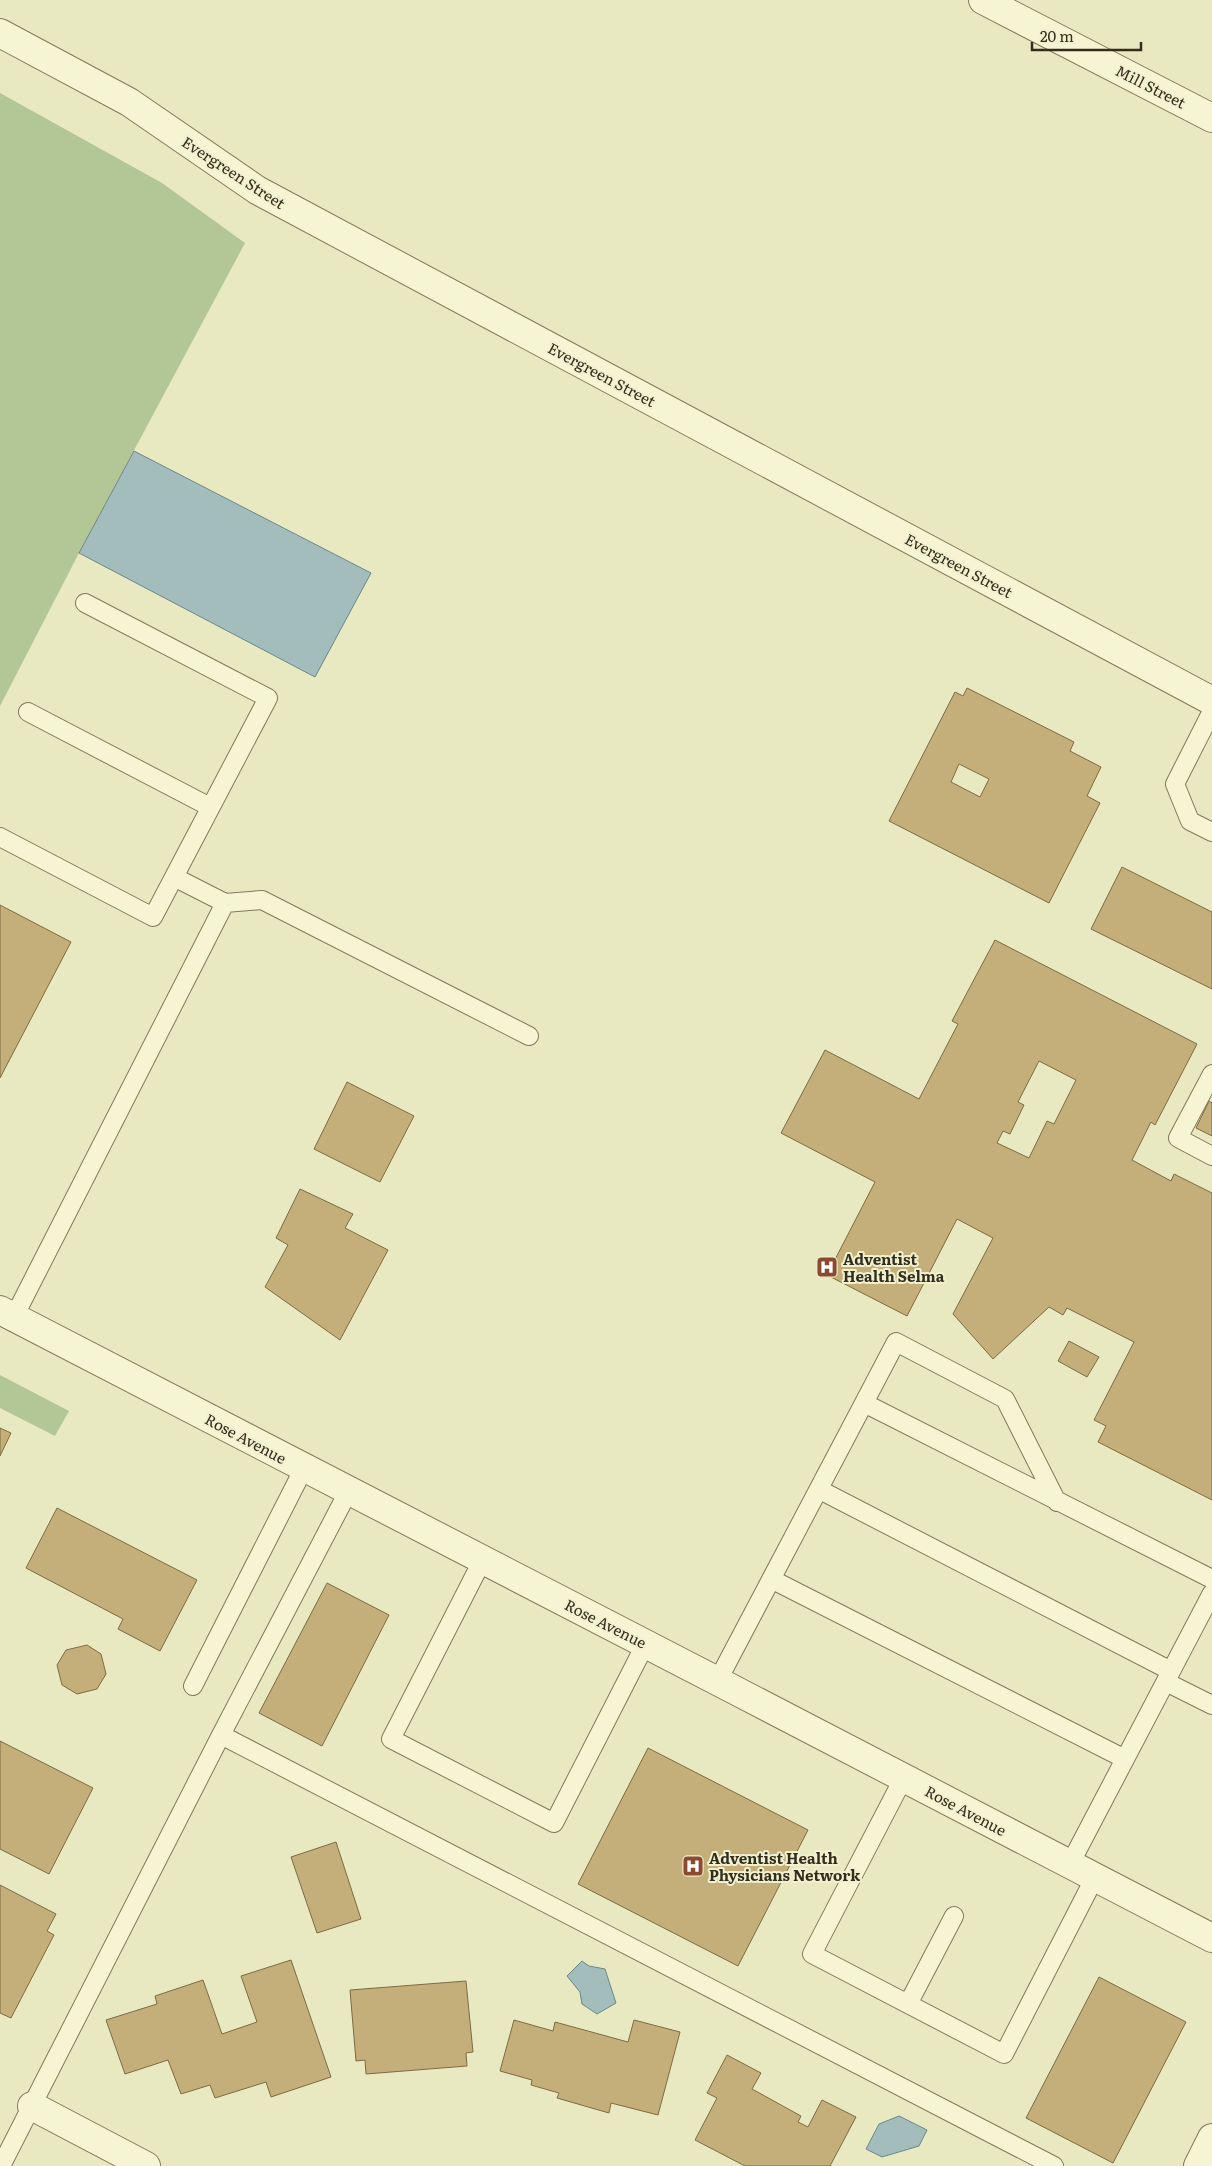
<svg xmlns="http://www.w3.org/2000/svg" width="1212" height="2166" font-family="Literata,serif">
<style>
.green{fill:#b2c696}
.water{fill:#a3bcbc;stroke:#6b8889}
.building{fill:#c4af7a;stroke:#7e6b42;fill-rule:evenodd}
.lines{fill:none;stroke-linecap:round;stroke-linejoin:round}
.service-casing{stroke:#817a5a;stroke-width:20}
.minor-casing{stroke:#817a5a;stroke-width:30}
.tertiary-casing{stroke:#817a5a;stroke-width:30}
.service{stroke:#f5f5d3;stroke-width:18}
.minor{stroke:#f5f5d3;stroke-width:28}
.tertiary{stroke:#f5f5d3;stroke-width:28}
.labels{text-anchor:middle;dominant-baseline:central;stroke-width:4;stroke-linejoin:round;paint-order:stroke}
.street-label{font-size:15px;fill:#322d1d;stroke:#f1f1d0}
.poi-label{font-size:15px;font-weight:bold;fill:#322d1d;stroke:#f1f1d0;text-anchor:start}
</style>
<rect width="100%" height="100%" fill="#e9e9c1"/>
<path class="green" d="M0,93L162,183L245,243L79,553L0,706Z
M0,1375L69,1411L55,1436L0,1408Z"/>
<path class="water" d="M134,451L371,573L315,677L79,553Z
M582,1961L589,1966L605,1969L616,2003L597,2014L582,2004L580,1992L567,1976Z
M899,2116L927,2130L919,2146L882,2157L866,2149L879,2124Z"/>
<path class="building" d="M967,688L1074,742L1070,751L1101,767L1087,796L1100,803L1049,903L889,821L955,692L963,696ZM959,764L989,779L980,797L951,782Z
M1122,867L1212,912V989L1091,929Z
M0,905L71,942L0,1078Z
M995,940L1197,1044L1155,1125L1151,1122L1132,1160L1171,1181L1174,1174L1212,1193V1500L1098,1442L1106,1426L1094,1420L1134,1342L1067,1308L1063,1315L1049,1307L993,1359L953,1314L993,1238L957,1219L907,1316L827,1275L875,1182L781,1133L825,1050L919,1099L958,1024L952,1021ZM1039,1061L1076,1080L1054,1124L1047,1121L1029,1158L997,1143L1003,1131L1010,1134L1024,1105L1018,1102Z
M347,1082L414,1116L380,1182L314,1149Z
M1209,1101L1212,1103V1136L1196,1128Z
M300,1189L353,1214L345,1228L388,1250L340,1340L265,1287L288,1245L276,1238Z
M1069,1341L1099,1357L1087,1377L1058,1361Z
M0,1428L11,1433L0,1456Z
M57,1508L197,1580L160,1651L118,1629L123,1619L26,1568Z
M327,1583L389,1615L322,1746L259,1713Z
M87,1645L101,1654L106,1674L97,1689L77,1694L62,1685L57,1665L66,1650Z
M0,1741L93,1788L49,1874L0,1849Z
M648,1748L808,1830L738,1966L578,1884Z
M336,1842L361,1919L317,1933L291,1857Z
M0,1885L56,1914L47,1931L54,1935L11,2018L0,2013Z
M291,1960L331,2077L271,2097L266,2082L215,2098L210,2085L181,2094L168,2060L125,2074L106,2020L157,2004L155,1996L203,1980L222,2034L257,2022L241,1976Z
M1099,1977L1186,2022L1113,2163L1026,2118Z
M466,1981L473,2052L466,2053L467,2066L366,2074L365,2060L356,2061L350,1990Z
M514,2020L553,2031L555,2022L628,2042L634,2020L680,2032L658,2115L611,2103L609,2113L557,2098L559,2093L531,2085L532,2080L500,2071Z
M727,2055L761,2073L752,2089L801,2116L798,2122L808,2127L822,2100L856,2117L830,2166H745L695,2140L717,2098L707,2093Z"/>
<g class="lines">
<g class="service-casing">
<path id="service" d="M1212,711L1175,784L1190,821L1212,832
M28,712L210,807
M0,837L153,917L268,698L85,603
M225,903L262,900L529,1036
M1212,1074L1178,1138L1212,1156
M14,1317L225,903L174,877
M864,1403L896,1342L1005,1399L1057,1502
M820,1490L1171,1671
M482,1561L391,1739L554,1823L646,1643
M771,1579L1125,1759
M718,1680L864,1403L1212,1579
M1166,1682L1212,1705
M193,1686L304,1468
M221,1735L1054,2166
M904,1777L812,1954L1004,2054L1095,1877
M1070,1864L1212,1593
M908,2004L954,1916
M1,2166L221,1735L348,1492"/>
</g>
<g class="minor-casing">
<path id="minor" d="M983,0L1212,118
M0,33L129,102L257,190L1212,701
M32,2106L146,2166
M1198,2166L1212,2138"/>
</g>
<g class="tertiary-casing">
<path id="tertiary" d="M0,1310C403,1520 809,1727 1212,1938"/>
</g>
<use href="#service" class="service"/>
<use href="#minor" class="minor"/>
<use href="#tertiary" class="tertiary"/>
</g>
<defs>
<g id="hospital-square" transform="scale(1.125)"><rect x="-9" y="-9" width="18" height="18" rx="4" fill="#8b4a30" stroke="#f1f1d0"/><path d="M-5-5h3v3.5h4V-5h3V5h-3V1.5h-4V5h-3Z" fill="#fff"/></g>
</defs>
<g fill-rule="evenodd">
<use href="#hospital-square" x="827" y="1267"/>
<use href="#hospital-square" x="693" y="1866"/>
</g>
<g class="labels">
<g class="street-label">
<text transform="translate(1151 86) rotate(27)">Mill Street</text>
<text transform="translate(234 172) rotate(33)">Evergreen Street</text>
<text transform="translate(602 374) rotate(28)">Evergreen Street</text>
<text transform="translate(959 565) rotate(28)">Evergreen Street</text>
<text transform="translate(246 1438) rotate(28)">Rose Avenue</text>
<text transform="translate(606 1623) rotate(27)">Rose Avenue</text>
<text transform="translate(966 1810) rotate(28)">Rose Avenue</text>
</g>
<g class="poi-label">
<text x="843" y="1258">Adventist<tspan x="843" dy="17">Health Selma</tspan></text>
<text x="709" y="1857">Adventist Health<tspan x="709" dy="17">Physicians Network</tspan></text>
</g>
</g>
<path d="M1032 42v8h109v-8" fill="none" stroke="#322d1d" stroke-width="2.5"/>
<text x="1040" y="42" font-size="15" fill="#322d1d" stroke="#f1f1d0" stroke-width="4" paint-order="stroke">20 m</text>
</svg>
